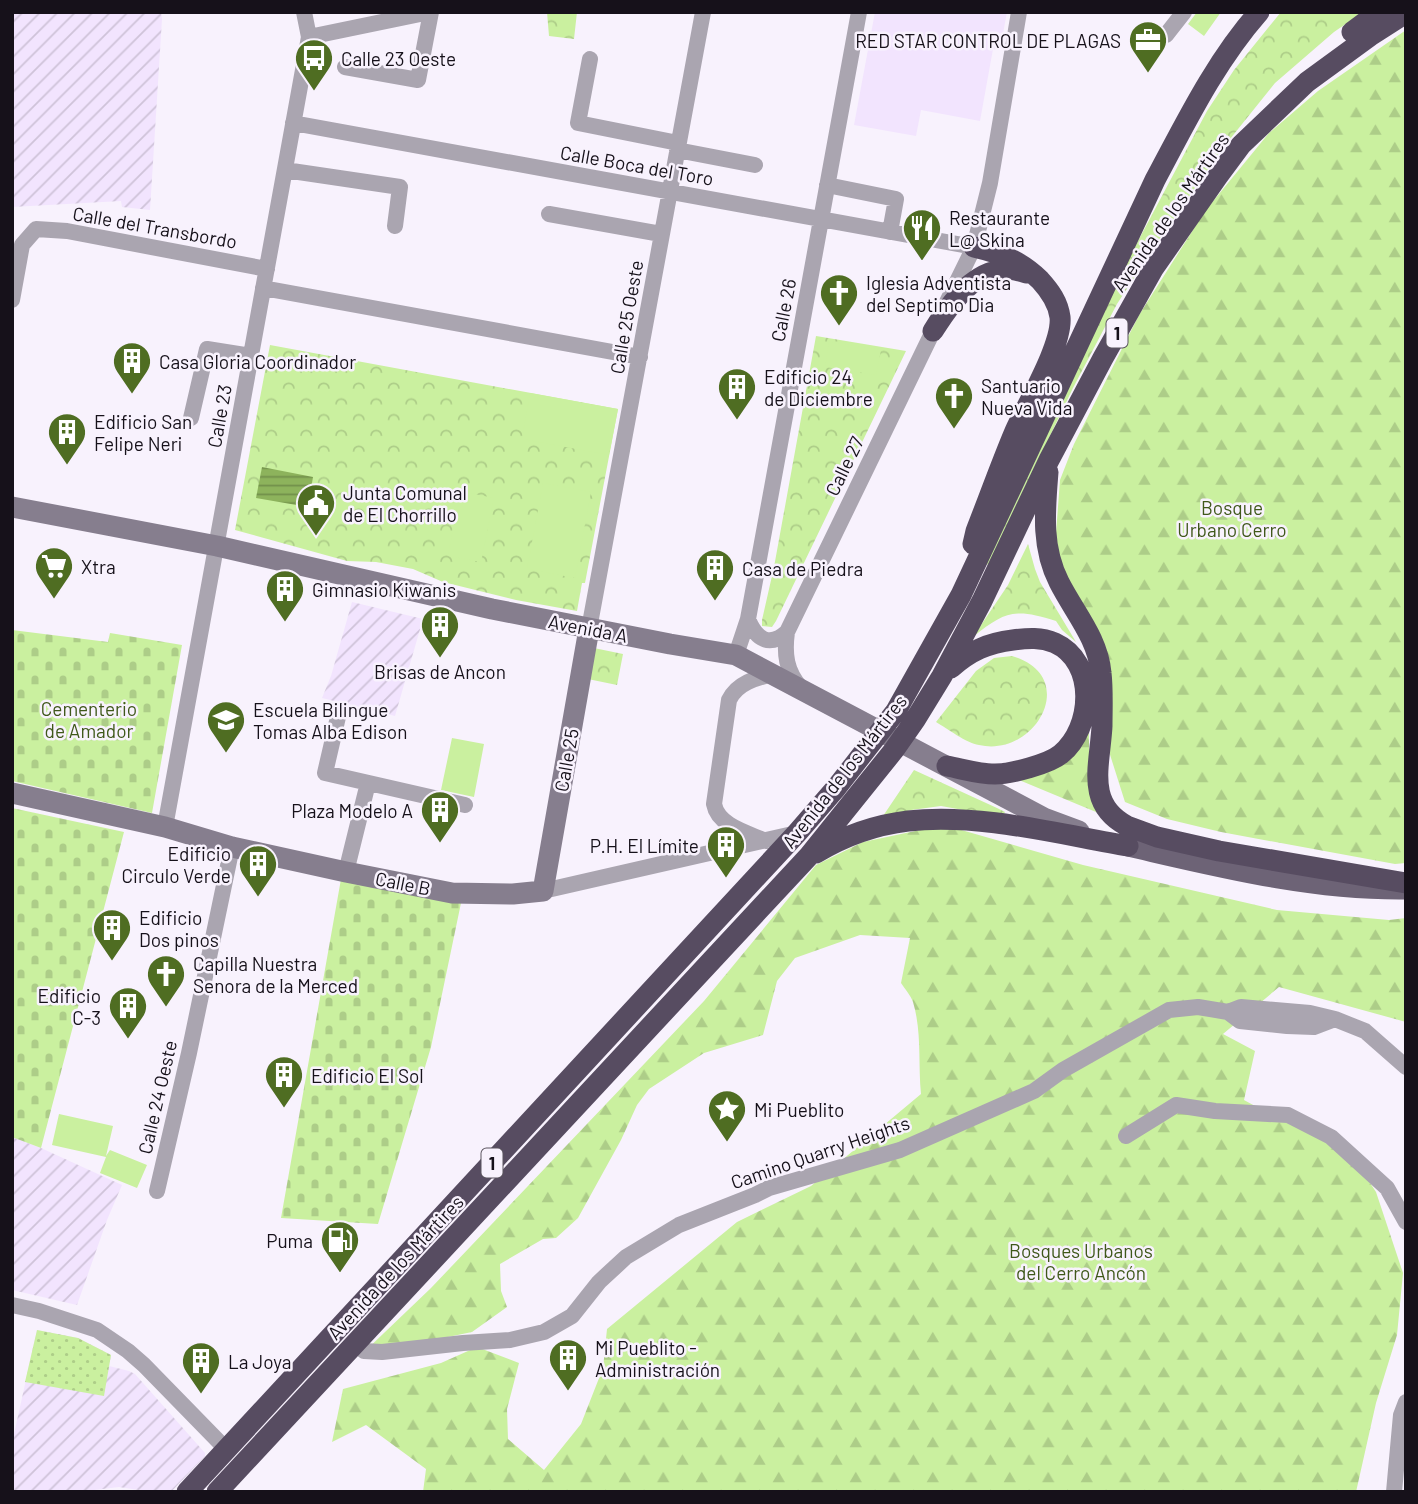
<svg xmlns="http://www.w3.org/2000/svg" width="1418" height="1504" font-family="Barlow,sans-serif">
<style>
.built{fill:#f2e4fe}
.industrial{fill:url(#industrial-furrows)}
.grass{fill:url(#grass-dots)}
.forest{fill:url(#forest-firs)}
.cemetery{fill:url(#cemetery-stones)}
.park{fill:url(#park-crowns)}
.pitch{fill:#caf09f}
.water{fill:url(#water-rules)}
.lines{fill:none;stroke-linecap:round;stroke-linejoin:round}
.street{stroke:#aaa5b0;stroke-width:16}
.secondary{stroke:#867e8e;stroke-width:21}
.primary{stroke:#6d6376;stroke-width:21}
.highway{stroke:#574c61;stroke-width:21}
.labels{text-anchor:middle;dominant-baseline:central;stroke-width:5;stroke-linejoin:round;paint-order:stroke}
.shield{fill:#f8f2fd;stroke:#5a545e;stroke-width:2}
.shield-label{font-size:18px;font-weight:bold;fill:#16111a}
.poi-label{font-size:19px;fill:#16111a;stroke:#f8f2fd;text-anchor:start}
.street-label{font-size:19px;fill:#16111a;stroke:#f8f2fd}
.park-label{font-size:19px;fill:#3f581a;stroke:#f8f2fd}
</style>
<defs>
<pattern id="industrial-furrows" width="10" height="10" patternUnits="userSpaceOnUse" patternTransform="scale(1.75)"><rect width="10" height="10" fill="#f2e4fe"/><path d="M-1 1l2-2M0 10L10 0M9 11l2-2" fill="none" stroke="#cfc3d9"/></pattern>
<pattern id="grass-dots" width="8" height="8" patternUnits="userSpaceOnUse" patternTransform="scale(1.75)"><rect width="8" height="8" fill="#caf09f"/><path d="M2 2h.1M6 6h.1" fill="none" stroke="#adcd88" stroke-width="1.8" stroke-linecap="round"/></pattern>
<pattern id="forest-firs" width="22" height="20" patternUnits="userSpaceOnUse" patternTransform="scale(1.75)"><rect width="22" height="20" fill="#caf09f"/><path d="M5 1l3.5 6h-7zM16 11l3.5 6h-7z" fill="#adcd88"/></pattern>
<pattern id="cemetery-stones" width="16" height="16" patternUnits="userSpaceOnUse" patternTransform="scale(1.75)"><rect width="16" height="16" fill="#caf09f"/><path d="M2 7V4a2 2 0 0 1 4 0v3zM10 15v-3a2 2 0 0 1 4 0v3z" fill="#adcd88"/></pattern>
<pattern id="park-crowns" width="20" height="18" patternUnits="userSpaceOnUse" patternTransform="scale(1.75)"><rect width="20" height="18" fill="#caf09f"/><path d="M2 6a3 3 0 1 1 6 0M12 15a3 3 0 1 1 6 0" fill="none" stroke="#adcd88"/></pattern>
<pattern id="water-rules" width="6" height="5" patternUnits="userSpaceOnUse" patternTransform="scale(1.75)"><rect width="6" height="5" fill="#8db35c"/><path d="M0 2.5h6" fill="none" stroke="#72904b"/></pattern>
</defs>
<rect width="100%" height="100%" fill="#f8f2fd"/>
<path class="built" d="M875,12H1007L1000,50L993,49L980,121L921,110L916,136L854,125Z"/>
<path class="industrial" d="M12,12H161L162,19L150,210L122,207L121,201L12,207Z
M352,602L423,619L395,716L322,698L331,676Z
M12,1137L41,1148L122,1185L107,1220L77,1305L12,1290Z
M37,1330L78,1338L111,1355L109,1366L129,1371L135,1374L205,1453V1456L171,1492H152L119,1487L78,1492H12V1434H14Z"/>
<path class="grass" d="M37,1330L78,1338L111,1355L104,1396L25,1382Z"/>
<path class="forest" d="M1406,30V863L1395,864L1221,832L1167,819L1125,802L1106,742V658L1059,561L1056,533L1060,480L1074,444L1139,315L1205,211L1269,133L1318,91Z
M1089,730V766L1108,817L1014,778Z
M944,825L1083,865L1277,910L1389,920L1406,918V1022L1279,987L1223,1034L1255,1051L1244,1100L1255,1106L1341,1139L1376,1192L1403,1273L1397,1335L1376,1403L1356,1492H423L426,1469L366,1425L332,1442L343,1389L441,1363L477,1347L519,1363L507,1409L508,1439L544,1470L581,1424L603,1368L607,1329L737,1222L811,1186L921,1094C918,1063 922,1032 913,1002C911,996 905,989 901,983L910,938L860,935L795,958L777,981L763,1035L704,1053L649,1089L637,1105L621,1140L578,1218L556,1238L543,1239L500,1264L501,1291L507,1307L472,1332L361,1355L431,1288L704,1001L816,865L863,842Z"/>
<path class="cemetery" d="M12,630L108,642L110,633L182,645L152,813L12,781Z
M12,808L124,832L41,1148L12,1137Z
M341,879L461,903L431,1047L378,1224L281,1218Z"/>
<path class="park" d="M547,12H577L574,39L549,36Z
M1281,12H1363L1334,32L1275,83L1222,149L1158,241L1117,304L1073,388L988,565L984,560L1128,260L1207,111L1234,70Z
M816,336L906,351L776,621L772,627L762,626V620L774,567Z
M270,345L618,409L585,583H582L577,611L516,600L443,582L413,569L376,562L347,561L235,530Z
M1028,544L1035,569L1040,582L1076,642L1062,630L1056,621C1015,608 1005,611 973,637L1008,585Z
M589,647L623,654L617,685L583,678Z
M1012,656C1081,676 1036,758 979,745C966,743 948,729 936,722L976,671L994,658Z
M914,770L997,808L1005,812L1002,817L941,806L911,810L881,819Z"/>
<path class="pitch" d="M1197,12H1221L1204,36L1188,24Z
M829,342L881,350L876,375L825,367Z
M530,393L618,409L609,455L522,439Z
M543,483L591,492L575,578L527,569Z
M460,491L494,498L481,562L448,556Z
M452,738L484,744L474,797L441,790Z
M59,1114L113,1126L106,1156L110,1150L147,1165L137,1188L100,1173L106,1157L52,1145Z"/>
<path class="water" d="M262,467L313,477L308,507L256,498Z"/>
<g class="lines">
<path class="street" d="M1166,35L1184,12
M309,37L430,12
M590,59L578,123L678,143
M345,67L418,80L431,12
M293,123L974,247
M677,150L755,165
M285,170L400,187L395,226
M827,185L896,199L890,232
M549,214L661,234
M263,288L640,357
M12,300L22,245L36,229L67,231L267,269
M947,302L974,247L990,183L1019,12
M191,418L207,349L251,356
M748,619C756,639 769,648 787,632
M589,629L703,12
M736,655L748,619L859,12
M801,688C786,671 784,654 787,632L937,323
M338,717L325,773L465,805
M165,827L309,37L304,12
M766,841C748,833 718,826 714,804L729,700C737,683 756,678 773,674
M346,872L368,783
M543,891L797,833
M1228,1012L1241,1007L1310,1013L1335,1019L1365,1031L1406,1067
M1126,1136L1176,1105L1215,1111L1288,1115L1331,1137L1387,1188L1406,1222
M157,1191L189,1053L232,847
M12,1305L39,1311L97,1330L128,1351L144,1365L226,1449
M355,1344L364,1351L382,1352L463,1343L510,1340L544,1332L572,1316L599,1282L626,1257L679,1225L755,1195L769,1188L900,1150L1034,1091L1063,1070L1169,1010L1198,1007L1228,1012L1240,1021L1287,1026L1314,1027L1335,1019
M1394,1492L1401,1415L1406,1402"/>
<path class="secondary" d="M12,507L217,546L492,609L670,644L736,655L1044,818L1079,831
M12,793L165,827L232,847L346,872L452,893L513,894L543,891L589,629"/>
<path class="primary" d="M1128,846C1220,867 1310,890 1405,889"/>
<path class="highway" d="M1352,32L1379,12
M933,331C953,299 983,257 1026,273
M1048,472C1045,510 1041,547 1059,582C1074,612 1098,638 1101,673C1103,690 1102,709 1102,726C1100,765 1085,804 1127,826L1157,837L1219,851L1406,883
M973,544L976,531C989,498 1001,464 1015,431C1027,404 1063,344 1060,317C1058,302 1050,291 1040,280C1021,261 1000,253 974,247
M947,766C963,769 979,774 995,774C1011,774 1049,764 1061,754C1093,728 1097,662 1055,643C1041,637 1028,638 1013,640C988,643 970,651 951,668
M816,853C844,836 875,825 908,821C979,813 1058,834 1128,846
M187,1492L797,833L836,788L896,711L961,595L1155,180C1186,122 1215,62 1259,12
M217,1492L808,857L894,750L915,720L942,676L982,601L1049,460L1103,358L1153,269L1218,176L1241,145L1307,82L1370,36L1406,13"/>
</g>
<defs>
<g id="office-pin" transform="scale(2.0125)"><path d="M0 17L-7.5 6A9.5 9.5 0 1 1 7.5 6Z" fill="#4f6d22" stroke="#f8f2fd"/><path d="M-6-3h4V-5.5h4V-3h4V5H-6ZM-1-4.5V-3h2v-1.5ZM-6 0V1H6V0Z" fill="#fff"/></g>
<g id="bus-pin" transform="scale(2.0125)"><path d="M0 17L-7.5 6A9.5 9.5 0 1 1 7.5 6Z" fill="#4f6d22" stroke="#f8f2fd"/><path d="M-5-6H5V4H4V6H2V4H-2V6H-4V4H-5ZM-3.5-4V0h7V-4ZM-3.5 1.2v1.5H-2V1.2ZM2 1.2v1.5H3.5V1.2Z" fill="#fff"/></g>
<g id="restaurant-pin" transform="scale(2.0125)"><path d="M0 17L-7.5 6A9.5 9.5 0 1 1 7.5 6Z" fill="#4f6d22" stroke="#f8f2fd"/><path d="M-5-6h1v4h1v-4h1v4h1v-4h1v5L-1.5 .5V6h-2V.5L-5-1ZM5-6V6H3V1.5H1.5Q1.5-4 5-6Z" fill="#fff"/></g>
<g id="church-pin" transform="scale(2.0125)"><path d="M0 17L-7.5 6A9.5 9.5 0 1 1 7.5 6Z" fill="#4f6d22" stroke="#f8f2fd"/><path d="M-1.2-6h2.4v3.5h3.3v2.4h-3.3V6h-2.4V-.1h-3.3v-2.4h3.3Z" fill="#fff"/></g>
<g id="building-pin" transform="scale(2.0125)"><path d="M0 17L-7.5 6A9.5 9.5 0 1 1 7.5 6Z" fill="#4f6d22" stroke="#f8f2fd"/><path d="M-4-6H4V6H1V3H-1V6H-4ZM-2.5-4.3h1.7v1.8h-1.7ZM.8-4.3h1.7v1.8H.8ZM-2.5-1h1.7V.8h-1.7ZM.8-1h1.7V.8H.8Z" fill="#fff"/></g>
<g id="civic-pin" transform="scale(2.0125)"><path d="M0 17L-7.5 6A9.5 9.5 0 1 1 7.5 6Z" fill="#4f6d22" stroke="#f8f2fd"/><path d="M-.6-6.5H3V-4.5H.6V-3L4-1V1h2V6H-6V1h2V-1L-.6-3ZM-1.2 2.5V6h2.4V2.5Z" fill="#fff"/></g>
<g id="supermarket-pin" transform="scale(2.0125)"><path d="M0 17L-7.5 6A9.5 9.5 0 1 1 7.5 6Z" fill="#4f6d22" stroke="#f8f2fd"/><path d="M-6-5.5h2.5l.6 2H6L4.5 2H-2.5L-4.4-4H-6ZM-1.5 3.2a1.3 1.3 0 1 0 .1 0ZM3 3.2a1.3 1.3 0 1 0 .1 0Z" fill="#fff"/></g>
<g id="school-pin" transform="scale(2.0125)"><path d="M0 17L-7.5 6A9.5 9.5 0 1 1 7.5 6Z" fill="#4f6d22" stroke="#f8f2fd"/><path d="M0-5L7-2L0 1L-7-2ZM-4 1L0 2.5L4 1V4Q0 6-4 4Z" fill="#fff"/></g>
<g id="sight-pin" transform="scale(2.0125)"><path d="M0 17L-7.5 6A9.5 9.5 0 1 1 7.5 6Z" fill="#4f6d22" stroke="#f8f2fd"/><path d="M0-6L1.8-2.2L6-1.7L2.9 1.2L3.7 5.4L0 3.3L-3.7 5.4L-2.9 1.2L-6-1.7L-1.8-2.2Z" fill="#fff"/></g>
<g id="fuel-pin" transform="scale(2.0125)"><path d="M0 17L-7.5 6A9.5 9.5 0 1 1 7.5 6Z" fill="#4f6d22" stroke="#f8f2fd"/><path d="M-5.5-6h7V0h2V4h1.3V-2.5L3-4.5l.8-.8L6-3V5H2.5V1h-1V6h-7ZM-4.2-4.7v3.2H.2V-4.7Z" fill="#fff"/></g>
</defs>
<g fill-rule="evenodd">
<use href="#office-pin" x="1148" y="40"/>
<use href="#bus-pin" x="314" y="58"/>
<use href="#restaurant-pin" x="922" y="228"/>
<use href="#church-pin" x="839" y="293"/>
<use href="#building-pin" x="132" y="361"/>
<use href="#building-pin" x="737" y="387"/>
<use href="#church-pin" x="954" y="396"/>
<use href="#building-pin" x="67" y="432"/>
<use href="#civic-pin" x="316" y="503"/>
<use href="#supermarket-pin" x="54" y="566"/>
<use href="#building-pin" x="715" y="568"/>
<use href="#building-pin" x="285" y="589"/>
<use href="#building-pin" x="440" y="625"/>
<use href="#school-pin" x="226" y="720"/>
<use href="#building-pin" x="440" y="810"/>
<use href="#building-pin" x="726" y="845"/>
<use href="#building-pin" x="258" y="864"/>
<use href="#building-pin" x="112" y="928"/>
<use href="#church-pin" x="166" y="974"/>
<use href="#building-pin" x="128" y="1006"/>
<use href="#building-pin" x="284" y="1075"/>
<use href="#sight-pin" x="727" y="1109"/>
<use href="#fuel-pin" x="340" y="1240"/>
<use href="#building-pin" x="568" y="1358"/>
<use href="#building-pin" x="201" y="1361"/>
</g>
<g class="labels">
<g class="shield">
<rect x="1106.5" y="318.5" width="21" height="29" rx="5"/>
<rect x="481.5" y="1148.5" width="21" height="29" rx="5"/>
</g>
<g class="shield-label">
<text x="1117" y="333">1</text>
<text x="492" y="1163">1</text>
</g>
<g class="poi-label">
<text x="1121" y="40" text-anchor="end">RED STAR CONTROL DE PLAGAS</text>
<text x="341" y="58">Calle 23 Oeste</text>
<text x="949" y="217">Restaurante<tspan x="949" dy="22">L@ Skina</tspan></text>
<text x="866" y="282">Iglesia Adventista<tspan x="866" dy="22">del Septimo Dia</tspan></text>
<text x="159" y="361">Casa Gloria Coordinador</text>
<text x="764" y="376">Edificio 24<tspan x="764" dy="22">de Diciembre</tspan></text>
<text x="981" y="385">Santuario<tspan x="981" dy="22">Nueva Vida</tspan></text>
<text x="94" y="421">Edificio San<tspan x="94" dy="22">Felipe Neri</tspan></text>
<text x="343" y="492">Junta Comunal<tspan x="343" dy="22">de El Chorrillo</tspan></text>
<text x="81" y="566">Xtra</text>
<text x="742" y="568">Casa de Piedra</text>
<text x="312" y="589">Gimnasio Kiwanis</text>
<text x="440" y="671" text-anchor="middle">Brisas de Ancon</text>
<text x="253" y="709">Escuela Bilingue<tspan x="253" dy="22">Tomas Alba Edison</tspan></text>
<text x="413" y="810" text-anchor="end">Plaza Modelo A</text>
<text x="699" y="845" text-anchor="end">P.H. El Límite</text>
<text x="231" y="853" text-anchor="end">Edificio<tspan x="231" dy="22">Circulo Verde</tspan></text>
<text x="139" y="917">Edificio<tspan x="139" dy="22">Dos pinos</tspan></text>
<text x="193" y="963">Capilla Nuestra<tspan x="193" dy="22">Senora de la Merced</tspan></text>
<text x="101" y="995" text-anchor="end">Edificio<tspan x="101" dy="22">C-3</tspan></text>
<text x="311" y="1075">Edificio El Sol</text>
<text x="754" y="1109">Mi Pueblito</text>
<text x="313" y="1240" text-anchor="end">Puma</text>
<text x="595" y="1347">Mi Pueblito -<tspan x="595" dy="22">Administración</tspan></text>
<text x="228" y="1361">La Joya</text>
</g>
<g class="street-label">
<text transform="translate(637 165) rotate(10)">Calle Boca del Toro</text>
<text transform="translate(1170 212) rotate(-55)">Avenida de los Mártires</text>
<text transform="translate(155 227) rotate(10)">Calle del Transbordo</text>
<text transform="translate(783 310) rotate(-79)">Calle 26</text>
<text transform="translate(626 317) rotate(-80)">Calle 25 Oeste</text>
<text transform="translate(219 416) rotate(-80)">Calle 23</text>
<text transform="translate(844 466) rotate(-64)">Calle 27</text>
<text transform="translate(588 628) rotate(11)">Avenida A</text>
<text transform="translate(566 760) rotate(-80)">Calle 25</text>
<text transform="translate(844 771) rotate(-52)">Avenida de los Mártires</text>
<text transform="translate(403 883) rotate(11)">Calle B</text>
<text transform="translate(157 1097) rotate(-77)">Calle 24 Oeste</text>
<text transform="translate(820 1152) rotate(-19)">Camino Quarry Heights</text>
<text transform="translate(395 1267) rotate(-47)">Avenida de los Mártires</text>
</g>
<g class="park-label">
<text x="1232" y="507">Bosque<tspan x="1232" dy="22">Urbano Cerro</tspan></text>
<text x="89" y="708">Cementerio<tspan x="89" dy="22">de Amador</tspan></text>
<text x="1081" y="1250">Bosques Urbanos<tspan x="1081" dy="22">del Cerro Ancón</tspan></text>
</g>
</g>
<rect width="1418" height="1504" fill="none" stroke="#16111a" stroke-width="28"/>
</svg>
